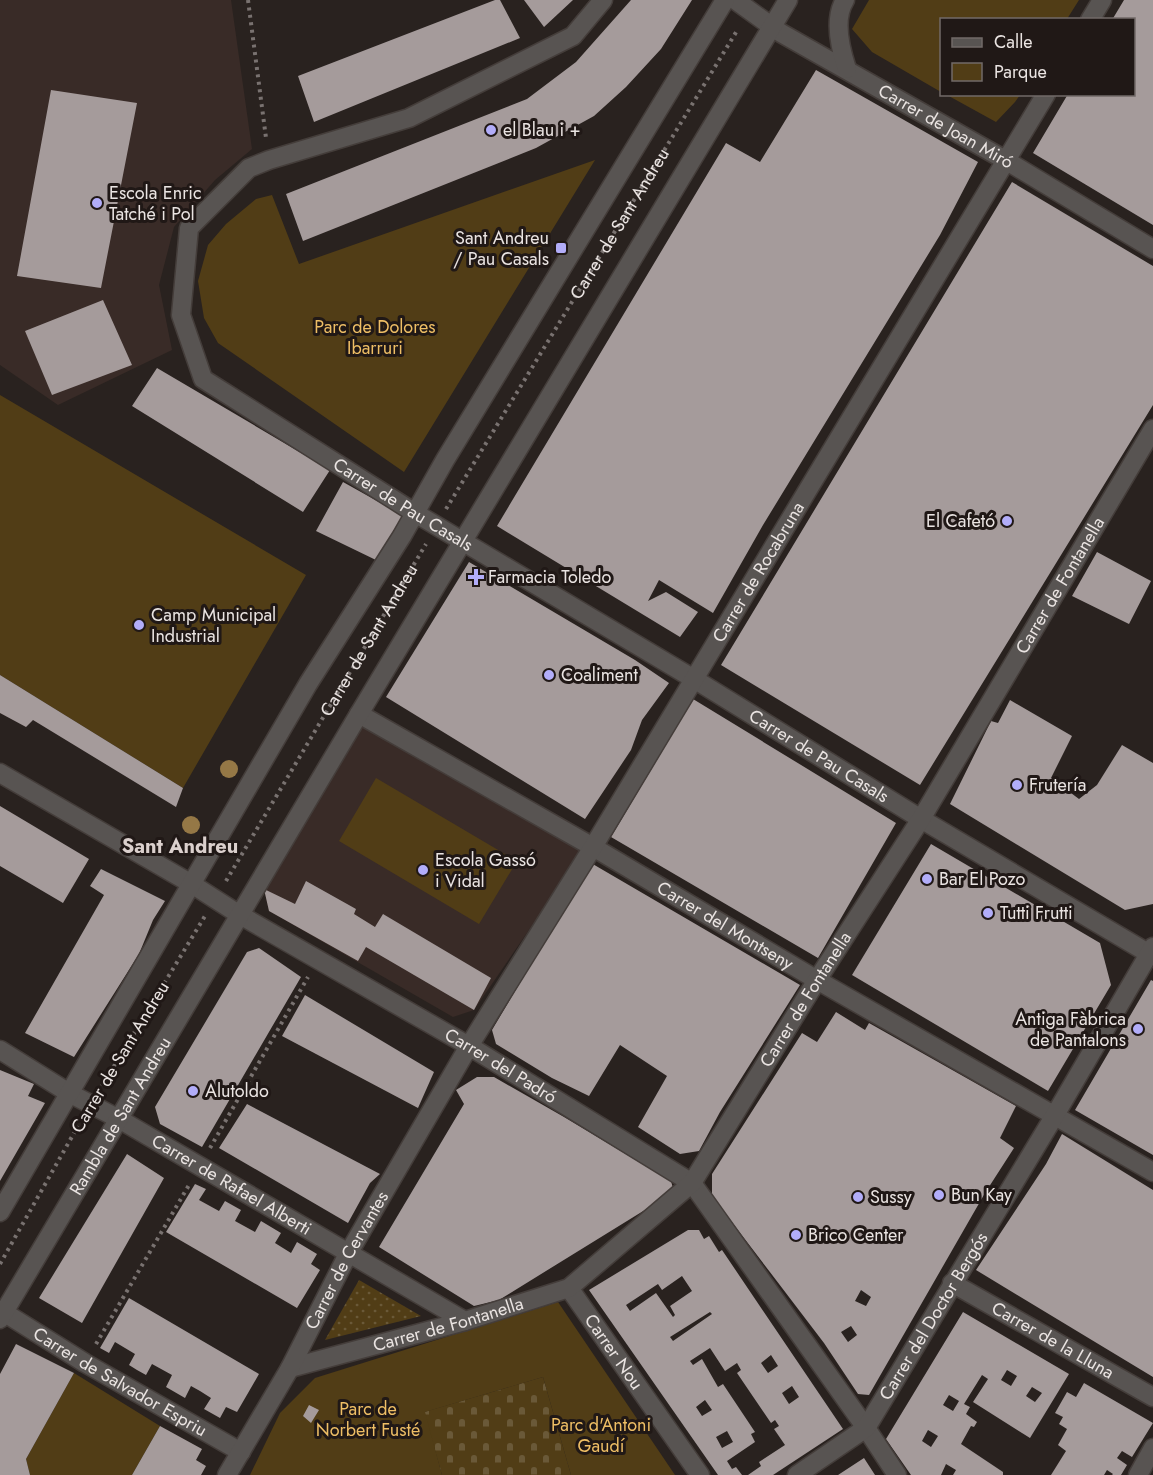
<svg xmlns="http://www.w3.org/2000/svg" width="1153" height="1475" font-family="Jost,sans-serif">
<style>
.built{fill:#392b27}
.grass{fill:url(#grass-dots)}
.cemetery{fill:url(#cemetery-stones)}
.green{fill:#513d16}
.building{fill:#a59b9b;fill-rule:evenodd}
.lines{fill:none;stroke-linecap:round;stroke-linejoin:round}
.minor-casing{stroke:#443d3a;stroke-width:21}
.path{stroke:#797270;stroke-width:4;stroke-dasharray:3 4.5;stroke-linecap:butt}
.minor{stroke:#585452;stroke-width:18}
.tree{fill:#957846}
.poi-dot{fill:#b2adf9;stroke:#201816;stroke-width:2}
.labels{text-anchor:middle;dominant-baseline:central;stroke-width:6;stroke-linejoin:round;paint-order:stroke}
.street-label{font-size:18px;fill:#eae4e2;stroke:#201816}
.poi-label{font-size:18px;fill:#eae4e2;stroke:#201816;text-anchor:start}
.park-label{font-size:18px;fill:#eebe65;stroke:#201816}
.neighbourhood-label{font-size:20px;font-weight:bold;fill:#dbd0cd;stroke:#201816}
</style>
<defs>
<pattern id="grass-dots" width="8" height="8" patternUnits="userSpaceOnUse" patternTransform="scale(1.5)"><rect width="8" height="8" fill="#513d16"/><path d="M2 2h.1M6 6h.1" fill="none" stroke="#6a5938" stroke-width="1.8" stroke-linecap="round"/></pattern>
<pattern id="cemetery-stones" width="16" height="16" patternUnits="userSpaceOnUse" patternTransform="scale(1.5)"><rect width="16" height="16" fill="#513d16"/><path d="M2 7V4a2 2 0 0 1 4 0v3zM10 15v-3a2 2 0 0 1 4 0v3z" fill="#6a5938"/></pattern>
</defs>
<rect width="100%" height="100%" fill="#29221f"/>
<path class="built" d="M0,0H231L252,149L215,180L174,227L159,285L172,350L58,405L0,365Z
M362,725L584,850L474,1010L453,1017L269,911L264,889Z"/>
<path class="grass" d="M359,1280L421,1316L325,1340Z"/>
<path class="cemetery" d="M543,1377L571,1475H442L424,1412Z"/>
<path class="green" d="M869,0H1079L1067,19L942,20L941,92L872,52L852,29Z
M947,95H1020L1015,102L996,122Z
M595,160L404,472L218,343L204,318L198,281L208,245L226,224L256,199L272,195L299,264Z
M0,395L306,575L183,788L0,675Z
M376,778L517,861L479,924L339,841Z
M558,1302L675,1475H571L543,1377L425,1412L442,1475H250L280,1413L315,1378Z
M74,1373L160,1426L132,1475H30L26,1459Z"/>
<path class="building" d="M495,0H500L520,38L314,122L298,76Z
M524,0H573L544,27Z
M631,0H692L661,49L626,87L594,116L536,148L303,241L286,194L527,99L576,62Z
M1124,0H1153V225L1033,153L1068,94H1134V20H1112Z
M816,70L978,162L940,235L763,525L713,613L659,580L648,601L666,592L698,612L680,637L497,526L726,143L760,162Z
M51,90L137,103L101,288L17,276Z
M1012,182L1153,266V405L920,785L721,665Z
M103,300L132,365L52,395L25,331Z
M157,368L330,470L303,512L132,406Z
M343,482L404,516L378,561L316,531Z
M1097,552L1151,581L1129,624L1072,596Z
M469,562L635,660L669,683L642,720L631,750L585,819L386,697Z
M0,675L183,788L176,807L33,720L26,727L0,713Z
M693,699L896,823L818,958L611,837Z
M1010,700L1072,736L1051,778L1079,799L1097,785L1122,745L1153,763V904L1125,910L950,804L991,721L998,723Z
M0,806L89,859L63,903L0,866Z
M931,844L1100,943L1111,985L1048,1091L852,975Z
M591,863L800,985L720,1112L699,1151L680,1154L638,1127L667,1076L620,1045L589,1096L552,1078L496,1044L492,1030Z
M101,869L165,901L153,920L139,954L74,1057L25,1033L104,895L90,886Z
M306,881L356,909L354,914L375,927L383,914L491,978L474,1010L366,947L358,961L269,911L264,889L295,904Z
M259,948L301,977L202,1147L160,1124L155,1107L247,952Z
M1151,980L1153,981V1155L1075,1110Z
M305,995L434,1072L418,1108L282,1036Z
M836,1012L865,1030L869,1023L1016,1106L1000,1138L1014,1148L985,1193L869,1395L858,1394L824,1343L712,1196V1174L802,1033L817,1042ZM861,1290L871,1297L866,1306L855,1301ZM851,1326L857,1335L848,1342L841,1332Z
M0,1070L34,1084L28,1096L45,1103L0,1181Z
M477,1077H494L564,1117L671,1181L674,1192L499,1300L474,1306L379,1247L464,1104L456,1090Z
M247,1104L380,1174L370,1183L348,1223L219,1148Z
M1062,1134L1153,1190V1377L976,1270L1046,1164Z
M127,1154L164,1178L82,1323L39,1298Z
M195,1184L206,1189L199,1200L219,1211L225,1201L241,1210L235,1221L255,1232L261,1221L281,1233L275,1243L291,1253L297,1242L317,1254L311,1264L320,1270L297,1308L166,1232Z
M688,1230H699L704,1239L709,1236L719,1252L722,1250L843,1429L773,1475H748L761,1466L759,1462L785,1445L774,1429L779,1426L775,1420L771,1423L737,1373L741,1370L737,1363L725,1371L710,1348L690,1361L693,1365L702,1359L718,1387L723,1384L755,1432L751,1434L755,1442L727,1461L732,1469L736,1467L742,1475H718L589,1290ZM682,1276L692,1291L670,1306L675,1315L673,1317L656,1293L630,1311L626,1305L658,1284L662,1290ZM710,1312L712,1314L673,1341L670,1337ZM771,1355L778,1366L768,1373L761,1363ZM792,1386L799,1397L789,1404L782,1393ZM705,1400L712,1410L702,1416L696,1407ZM727,1431L733,1442L722,1448L716,1437Z
M129,1298L259,1374L237,1412L226,1407L220,1418L204,1409L211,1398L200,1391L191,1386L185,1398L166,1387L172,1375L152,1364L146,1375L137,1370L129,1365L135,1354L115,1342L109,1353L100,1348Z
M963,1312L1069,1374L1030,1438L973,1402L988,1379L982,1375L964,1404L970,1407L966,1414L977,1422L974,1427L971,1426L961,1444L1003,1472V1475H953L956,1470L946,1464L941,1475H911L886,1439ZM1007,1370L1017,1376L1011,1386L1001,1380ZM1032,1387L1042,1393L1035,1402L1026,1396ZM949,1395L959,1401L953,1411L943,1405ZM928,1430L938,1436L931,1447L922,1441Z
M16,1344L74,1373L26,1459L30,1475H0V1374Z
M1084,1383L1153,1423L1132,1457L1122,1451L1117,1458L1127,1465L1121,1475H1112L1113,1474L1107,1470L1104,1475H1051L1066,1451L1058,1445L1067,1429L1059,1424L1063,1417L1055,1413L1067,1392L1076,1397Z
M309,1405L319,1410L311,1423L303,1416Z
M160,1426L202,1449L196,1460L206,1466L201,1475H132Z
M864,1458L875,1475H838Z"/>
<g class="lines">
<g class="minor-casing">
<g id="minor">
<path id="s3" d="M603,0L573,36L409,118L269,160L249,168L189,228L181,315L203,379L415,513L694,679L921,819L1153,956"/>
<path id="s4" d="M735,0L781,33L1007,161L1153,249"/>
<path d="M845,0C833,19 840,48 847,69"/>
<path d="M1090,20L1102,0"/>
<path id="s5" d="M359,714L593,847L817,980L1153,1172"/>
<path id="s6" d="M0,773L190,883L240,915L469,1046L692,1183L866,1428L897,1475"/>
<path id="s7" d="M0,1050L69,1093L119,1119L465,1321"/>
<path d="M0,1212L308,684L402,536L445,460L725,0"/>
<path id="s8" d="M952,1283L1153,1397"/>
<path id="s9" d="M569,1288L700,1475"/>
<path id="s10" d="M0,1310L85,1363L241,1452"/>
<path id="s11" d="M0,1319L359,714L788,0"/>
<path id="s12" d="M290,1368L465,1321L569,1288L692,1183L817,980L921,819L1153,429"/>
<path id="s13" d="M227,1475L290,1368L348,1254L469,1046L593,847L1046,94"/>
<path id="s14" d="M797,1475L866,1428L1055,1115L1153,947"/>
<path d="M1138,1475L1153,1448"/>
</g>
</g>
<g class="path">
<path d="M248,0L266,138"/>
<path id="s1" d="M446,509L738,29"/>
<path id="s2" d="M226,881L426,544"/>
<path d="M102,1086L205,916"/>
<path d="M210,1148L308,977"/>
<path d="M0,1264L78,1126"/>
<path d="M96,1344L189,1185"/>
</g>
<use href="#minor" class="minor"/>
</g>
<g class="tree">
<circle cx="229" cy="769" r="9"/>
<circle cx="191" cy="825" r="9"/>
</g>
<g class="poi-dot">
<circle cx="491" cy="130" r="6"/>
<circle cx="97" cy="203" r="6"/>
<rect x="555" y="242" width="12" height="12" rx="3"/>
<circle cx="1007" cy="521" r="6"/>
<path d="M473 568h6v6h6v6h-6v6h-6v-6h-6v-6h6z"/>
<circle cx="139" cy="625" r="6"/>
<circle cx="549" cy="675" r="6"/>
<circle cx="1017" cy="785" r="6"/>
<circle cx="423" cy="870" r="6"/>
<circle cx="927" cy="879" r="6"/>
<circle cx="988" cy="913" r="6"/>
<circle cx="1138" cy="1029" r="6"/>
<circle cx="193" cy="1091" r="6"/>
<circle cx="939" cy="1195" r="6"/>
<circle cx="858" cy="1197" r="6"/>
<circle cx="796" cy="1235" r="6"/>
</g>
<g class="labels">
<g class="street-label">
<text stroke="none"><textPath href="#s4" startOffset="246">Carrer de Joan Miró</textPath></text>
<text stroke="none"><textPath href="#s1" startOffset="334">Carrer de Sant Andreu</textPath></text>
<text stroke="none"><textPath href="#s3" startOffset="874">Carrer de Pau Casals</textPath></text>
<text stroke="none"><textPath href="#s13" startOffset="1048">Carrer de Rocabruna</textPath></text>
<text stroke="none"><textPath href="#s12" startOffset="1154">Carrer de Fontanella</textPath></text>
<text stroke="none"><textPath href="#s2" startOffset="280">Carrer de Sant Andreu</textPath></text>
<text stroke="none"><textPath href="#s3" startOffset="1360">Carrer de Pau Casals</textPath></text>
<text stroke="none"><textPath href="#s5" startOffset="423">Carrer del Montseny</textPath></text>
<text stroke="none"><textPath href="#s12" startOffset="668">Carrer de Fontanella</textPath></text>
<text transform="translate(120 1057) rotate(-59)">Carrer de Sant Andreu</text>
<text stroke="none"><textPath href="#s6" startOffset="580">Carrer del Padró</textPath></text>
<text stroke="none"><textPath href="#s11" startOffset="236">Rambla de Sant Andreu</textPath></text>
<text stroke="none"><textPath href="#s7" startOffset="268">Carrer de Rafael Alberti</textPath></text>
<text stroke="none"><textPath href="#s13" startOffset="246">Carrer de Cervantes</textPath></text>
<text stroke="none"><textPath href="#s14" startOffset="214">Carrer del Doctor Bergós</textPath></text>
<text stroke="none"><textPath href="#s12" startOffset="164">Carrer de Fontanella</textPath></text>
<text stroke="none"><textPath href="#s8" startOffset="116">Carrer de la Lluna</textPath></text>
<text stroke="none"><textPath href="#s9" startOffset="78">Carrer Nou</textPath></text>
<text stroke="none"><textPath href="#s10" startOffset="140">Carrer de Salvador Espriu</textPath></text>
</g>
<g class="poi-label">
<text x="503" y="130">el Blau i +</text>
<text x="109" y="193">Escola Enric<tspan x="109" dy="21">Tatché i Pol</tspan></text>
<text x="549" y="238" text-anchor="end">Sant Andreu<tspan x="549" dy="21">/ Pau Casals</tspan></text>
<text x="995" y="521" text-anchor="end">El Cafetó</text>
<text x="488" y="577">Farmacia Toledo</text>
<text x="151" y="615">Camp Municipal<tspan x="151" dy="21">Industrial</tspan></text>
<text x="561" y="675">Coaliment</text>
<text x="1029" y="785">Frutería</text>
<text x="435" y="860">Escola Gassó<tspan x="435" dy="21">i Vidal</tspan></text>
<text x="939" y="879">Bar El Pozo</text>
<text x="1000" y="913">Tutti Frutti</text>
<text x="1126" y="1019" text-anchor="end">Antiga Fàbrica<tspan x="1126" dy="21">de Pantalons</tspan></text>
<text x="205" y="1091">Alutoldo</text>
<text x="951" y="1195">Bun Kay</text>
<text x="870" y="1197">Sussy</text>
<text x="808" y="1235">Brico Center</text>
</g>
<g class="park-label">
<text x="375" y="327">Parc de Dolores<tspan x="375" dy="21">Ibarruri</tspan></text>
<text x="368" y="1409">Parc de<tspan x="368" dy="21">Norbert Fusté</tspan></text>
<text x="601" y="1425">Parc d'Antoni<tspan x="601" dy="21">Gaudí</tspan></text>
</g>
<g class="neighbourhood-label">
<text x="180" y="846">Sant Andreu</text>
</g>
</g>
<rect x="940" y="18" width="195" height="78" fill="#201816" stroke="#716a68" stroke-width="1.5"/>
<rect x="952" y="38" width="30" height="9" fill="#585452" stroke="#716a68" stroke-width="1.5"/>
<text x="994" y="48" font-size="18" fill="#eae4e2">Calle</text>
<rect x="952" y="63" width="30" height="18" fill="#513d16" stroke="#716a68" stroke-width="1.5"/>
<text x="994" y="78" font-size="18" fill="#eae4e2">Parque</text>
</svg>
